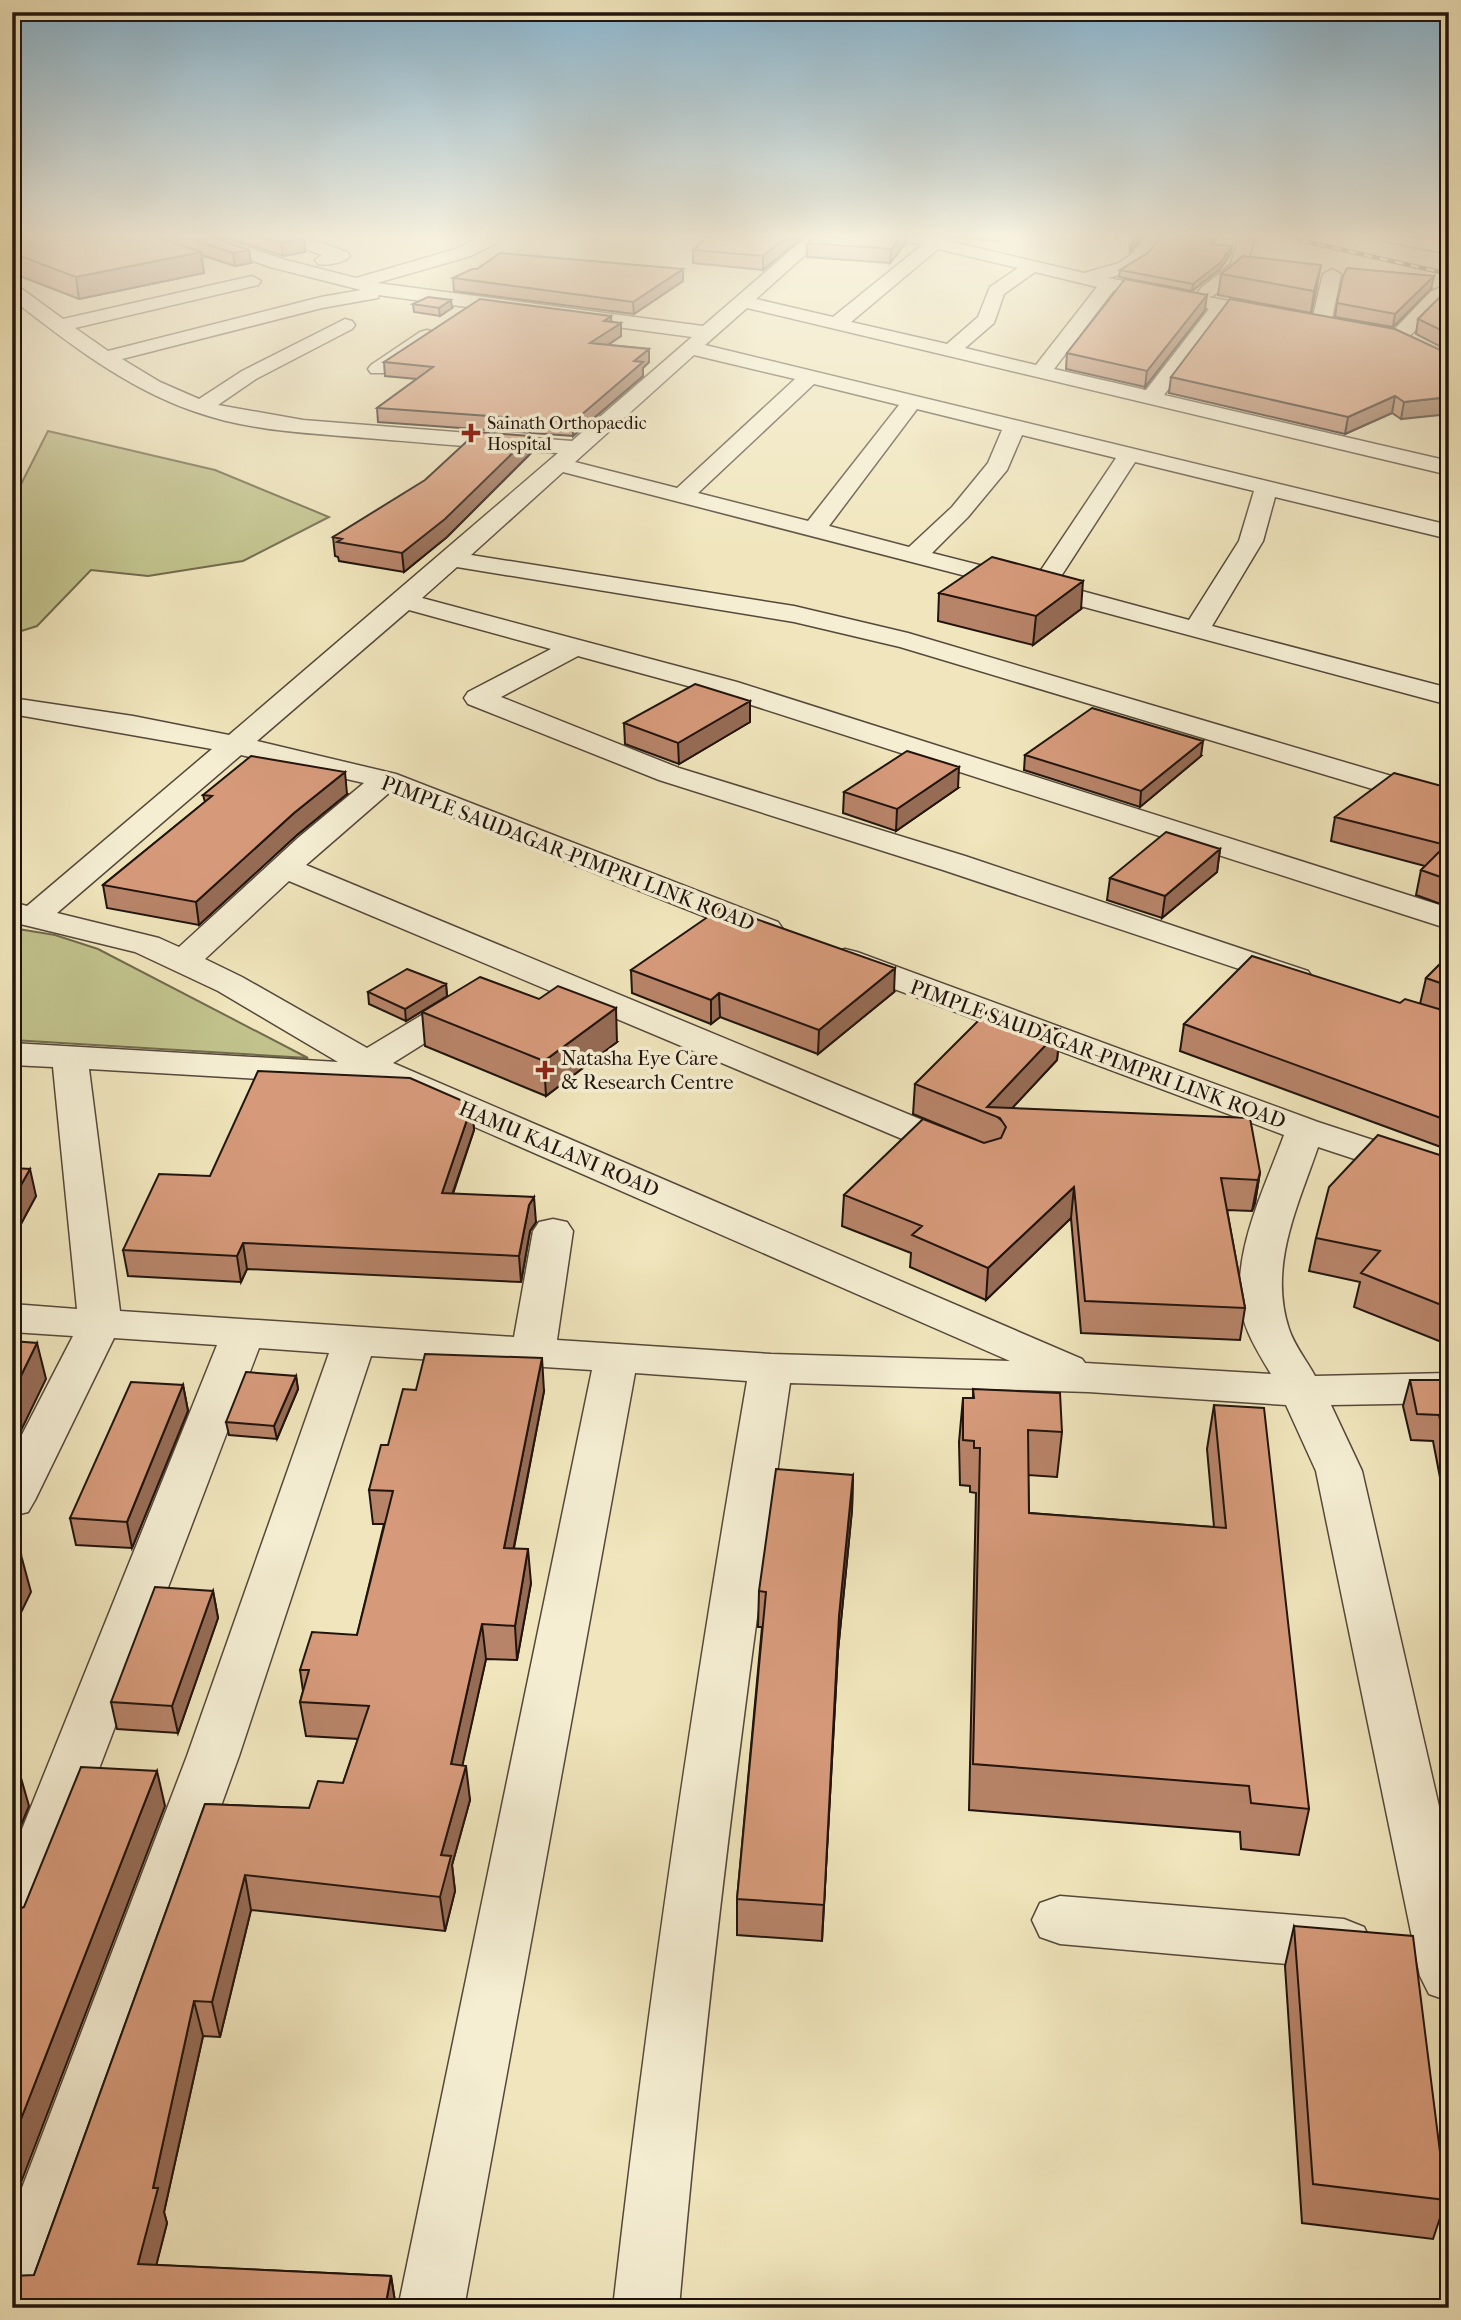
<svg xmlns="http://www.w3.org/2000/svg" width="1461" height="2320" font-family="'IM FELL French Canon',serif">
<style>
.green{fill:#c1c28c;stroke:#716b4d;stroke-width:2}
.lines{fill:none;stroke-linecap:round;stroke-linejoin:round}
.minor-casing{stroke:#55483a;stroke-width:3}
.minor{fill:#f5eed3;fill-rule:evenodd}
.rail-casing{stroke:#21140e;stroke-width:4.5}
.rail{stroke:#f5eed3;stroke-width:2.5;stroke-dasharray:8;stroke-linecap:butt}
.wall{fill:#b88469;stroke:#21140e;stroke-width:2}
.shaded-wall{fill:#966c55;stroke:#21140e;stroke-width:2}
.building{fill:#d69a7a;stroke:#21140e;stroke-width:2}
.poi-dot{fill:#8f2418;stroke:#f5eed3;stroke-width:2.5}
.labels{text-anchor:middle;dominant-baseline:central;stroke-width:7;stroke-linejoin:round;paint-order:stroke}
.far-poi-label{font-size:18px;fill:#21140e;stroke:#f5eed3;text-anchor:start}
.street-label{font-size:21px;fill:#21140e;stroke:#f5eed3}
.poi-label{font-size:21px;fill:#21140e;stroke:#f5eed3;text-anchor:start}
</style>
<rect width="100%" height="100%" fill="#f0e5bc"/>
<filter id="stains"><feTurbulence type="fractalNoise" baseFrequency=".00286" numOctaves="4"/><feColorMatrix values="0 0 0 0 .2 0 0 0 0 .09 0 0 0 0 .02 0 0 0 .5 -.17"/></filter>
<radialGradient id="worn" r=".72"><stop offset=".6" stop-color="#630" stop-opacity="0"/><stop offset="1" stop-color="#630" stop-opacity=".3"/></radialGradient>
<path class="green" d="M48,431L215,470L329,517L243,561L148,576L91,570L37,626L12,634V502Z
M12,928L55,935L98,949L308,1058L12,1040Z"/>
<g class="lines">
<g class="minor-casing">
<path id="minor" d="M194,237H218L282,259L356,278L459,248L478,237H495L498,240L495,244L471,256L377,283L703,326L806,237H825L756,299L833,317L922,245L903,241L901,237H950L948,241L1084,273L1119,263L1134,252L1145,237H1161C1150,260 1133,272 1108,278L1200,296L1198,292L1201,288L1231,264L1239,237H1251L1254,240L1245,270L1213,296L1208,297L1277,310L1286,316L1277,322L1226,312L1164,395L1449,461V475L747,308L705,345L1449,525V539L1275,497L1263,541L1212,626L1449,688V705L1032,593L563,472L471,555L794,606L908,633L1449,793V812L900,647L794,622L457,567L422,598L737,682L1449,908V929L717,694L578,656L501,697L679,768L965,856L1308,971L1313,978L1308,985L1296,988L943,870L659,780L468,704L464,698L468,692L551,649L409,610L257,741L396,774L778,922L783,929L778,936L766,939L754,936L390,792L306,865L973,1141L978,1149L973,1157L959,1160L945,1157L289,881L205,959L242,977L367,1048L455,995L467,992L479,995L484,1002L479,1009L393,1063L1082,1359L1085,1363L1271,1374C1263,1361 1254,1346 1248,1332C1222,1271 1263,1193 1284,1135L833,966L828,959L833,952L845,949L857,952L1318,1122L1449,1165V1190L1318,1147C1298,1206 1268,1266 1289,1329C1294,1345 1307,1361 1315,1376L1449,1373V1403L1331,1405L1362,1471L1449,1850V2001L1429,1994L1420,1976L1316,1471L1286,1405L1088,1392L790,1383C745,1690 706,1998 679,2308H613C648,1997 694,1689 747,1381L635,1373L464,2308H398L592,1370L371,1356L239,1756L93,2161L45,2306L12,2308V2214L187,1756L329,1353L259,1348L40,1924L32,1941L12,1948V1854L217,1345L114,1338L35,1500L28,1512L12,1516V1454L73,1336L12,1332V1304L77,1309L53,1067L12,1065V1043L338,1062L218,991L135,952L12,922V902L27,906L212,749L12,714V698L133,716L229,735L558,453C494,449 430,443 366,438C308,433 248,431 193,411C126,388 67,342 12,299V285L18,286L63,319L252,276L261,281L258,285L75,328L108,351L321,297L361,290L270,267L197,241ZM938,249L1018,268L990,287L978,317L947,344L851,322ZM1035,272L1097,287L1036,365L965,348L994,323L1004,294ZM1114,290L1209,309L1146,390L1054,369ZM379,295L385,296L692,337L572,441L303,420L218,405L256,379L352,329L355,325L352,321L345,319L242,371L199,399L160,382L122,359L322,308L378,298ZM694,355L795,379L677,488L575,462ZM814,384L899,405L808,521L698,493ZM917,409L1002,430L988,463L952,507L909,547L829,526ZM1022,435L1116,458L1035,579L932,553L968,517L1007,470ZM1135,462L1254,491L1239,541L1189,620L1056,584ZM241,755L364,783L299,837L179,947L159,938L57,913ZM89,1069L381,1086L1010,1361L771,1354L557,1340L573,1231L567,1222L553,1219L539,1222L533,1231L514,1337L120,1311Z
M282,237H305L347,252L350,256C344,263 327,266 318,264L315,260L322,255L284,241Z
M1381,237H1414L1449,244V254L1384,241Z
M1332,269L1341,274L1331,324L1321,330L1311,324L1323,274Z
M1443,286L1449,287V296L1405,341H1391L1388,337L1391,333L1430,292Z
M427,330L434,332L437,336L434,340L385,373H371L368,369L371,365L420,332Z
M1060,1896L1344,1919L1364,1927L1372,1944L1364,1961L1344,1969L1060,1944L1040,1937L1032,1920L1040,1903Z"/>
</g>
<use href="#minor" class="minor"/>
<g class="rail-casing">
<path id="rail" d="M1286,237L1449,274"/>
</g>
<use href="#rail" class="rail"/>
</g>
<path class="wall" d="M23,237H212L251,263L235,266L201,255L204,273L79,299L12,273V245Z
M225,237H298L304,239L305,252L283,256Z
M803,237L763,270L693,263V250Z
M952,237H1001L998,241Z
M1217,237L1213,244L1231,253L1220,269L1192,291L1119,277L1120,270L1148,253Z
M807,243L905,244L890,263L807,257Z
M683,269V281L634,314L454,291L453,278Z
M1221,274L1317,286L1311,313L1218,295Z
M1449,288V351L1416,334L1418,319Z
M1431,289L1393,327L1335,317L1337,303Z
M413,304L452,308L440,316L414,312Z
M1205,310L1145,387L1066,369L1067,353Z
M611,316V322L621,336L608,345L649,349V362L643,368V376L573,436L378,422L377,408L417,379L385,376L384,362Z
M1449,354L1401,419L1392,413L1345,434L1169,393L1171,377Z
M531,453L447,537L404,572L339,561L338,557L335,556L333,537Z
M939,593L1081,609L1033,645L938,621Z
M750,701V722L679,764L625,744L624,723Z
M1025,755L1201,756L1140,807L1024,770Z
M958,788L896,831L843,813L844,792Z
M1449,788V907L1416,895L1421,870L1425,866L1331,841L1335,817Z
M347,794L297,835L199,925L107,908L103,885L205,802L203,795Z
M1220,849L1217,872L1162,918L1107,900L1110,878Z
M1449,955V1150L1180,1051L1184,1024L1400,1003L1420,1004L1426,978Z
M631,970L894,992L818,1054L720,1017L711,1024L632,993Z
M446,984L447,996L406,1021L369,1004L368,992Z
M422,1012L617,1042L546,1096L425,1046Z
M1060,1030L1057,1060L1012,1108L1260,1172L1255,1203L1252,1211L1227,1210L1245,1308L1240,1340L1081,1333L1071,1218L986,1300L910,1267L911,1253L842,1226L844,1195L974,1139L913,1114L915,1084Z
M472,1105L474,1130L453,1194L536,1222L530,1231L521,1282L247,1269L241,1282L128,1276L123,1250L210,1176Z
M1449,1158V1345L1354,1307L1360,1282L1309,1271L1316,1238Z
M12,1168L36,1196L15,1235L12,1234Z
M296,1376L298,1389L277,1439L229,1435L226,1422Z
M1410,1380H1449V1514H1447L1433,1441L1411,1440L1403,1406Z
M183,1385L188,1411L132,1548L76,1545L70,1518Z
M973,1389L1062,1432L1057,1477L1028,1475L1029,1513L1214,1527L1207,1449L1214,1405L1309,1809L1299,1855L1241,1849L1240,1832L969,1810L976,1493L970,1492V1486L960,1485L959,1442L963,1398H973Z
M544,1391L514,1548L531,1583L517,1660L486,1659L462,1765L470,1800L452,1865L455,1891L445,1931L251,1910L220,2037L203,2036L164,2212L167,2223L156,2265L391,2276L396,2308H12L34,2275L205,1804L309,1808L343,1783L358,1739L306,1736L300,1702L303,1691L300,1670L357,1635L384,1524H373L369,1490L388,1445Z
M853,1475L852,1510L838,1651L822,1941L737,1935V1899L762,1627H758L759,1591Z
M213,1591L218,1618L178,1733L117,1729L111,1702Z
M1294,1926L1446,2200L1433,2239L1302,2223L1285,1966Z"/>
<path class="shaded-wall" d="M787,237H803L763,270V256Z
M901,237H905V244L890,263L891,249Z
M1137,237H1143L1130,252V245Z
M1214,237H1217L1209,251L1210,244Z
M304,239L305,252L283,256L281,243Z
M1232,246L1231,253L1220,269L1192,291L1193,284Z
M249,250L251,263L235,266L233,253Z
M201,252L204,273L79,299L76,277Z
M1321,265L1317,286L1311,313L1314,291Z
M683,269V281L634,314L633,302Z
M1434,276L1431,289L1393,327L1395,314Z
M1207,295L1205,310L1145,387L1147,371Z
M451,300L452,308L440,316L439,308Z
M611,316L612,329L621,323V336L591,356L590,343L604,321Z
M649,349V362L643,368V376L573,436V422L634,361Z
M1395,396L1392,413L1345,434L1348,417Z
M1449,397V414L1401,419L1404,402Z
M530,436L531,453L447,537L404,572L402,553Z
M1083,581L1081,609L1033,645L1036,616Z
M750,701V722L679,764L678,743Z
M1203,741L1201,756L1140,807L1141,791Z
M959,767L958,788L896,831L897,809Z
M345,772L347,794L297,835L199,925L196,902L294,813Z
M1220,849L1217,872L1162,918L1165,896Z
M895,968L894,992L818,1054L819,1030Z
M446,984L447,996L406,1021L405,1009Z
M719,993L720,1017L711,1024V1000Z
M616,1008L617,1042L546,1096L544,1061Z
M1060,1030L1057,1060L1001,1120L987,1107Z
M472,1105L474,1130L444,1218L442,1193Z
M30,1169L36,1196L15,1235L12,1221V1201Z
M1260,1172L1255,1203L1252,1211L1258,1180Z
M1074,1187L1071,1218L986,1300L988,1268Z
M534,1197L536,1222L530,1231L521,1282L519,1256L529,1205Z
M243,1243L247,1269L241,1282L237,1256Z
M37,1343L46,1379L12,1449V1394Z
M542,1358L544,1391L507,1582L504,1548Z
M296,1376L298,1389L277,1439L274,1426Z
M183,1385L188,1411L132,1548L127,1522Z
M853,1475L852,1510L838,1651L822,1941L839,1616Z
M528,1549L531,1583L517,1660L515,1626Z
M21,1555L31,1592L12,1631V1573Z
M213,1591L218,1618L178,1733L172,1706Z
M482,1624L486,1659L455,1799L451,1764Z
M466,1766L470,1800L452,1865L455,1891L445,1931L440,1897L441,1855Z
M19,1771L29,1806L12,1847V1787Z
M157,1771L165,1806L12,2206V2142Z
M245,1875L251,1910L220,2037L212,2002Z
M194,2001L203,2036L164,2212L167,2223L148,2298L138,2264L153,2188Z
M391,2276L396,2308H385Z"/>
<path class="building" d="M23,237H157L201,252L76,277L12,253V245Z
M185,237H212L249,250L233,253Z
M261,237H298L304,239L281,243Z
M706,237H787L763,256L693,250Z
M814,237H901L891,249L807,243Z
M1160,237H1214L1210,244L1232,246L1221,262L1193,284L1120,270L1148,253Z
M500,253L683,269L633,302L453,278L472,269H477Z
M1243,256L1321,265L1314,291L1221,274Z
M1347,268L1434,276L1395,314L1337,303L1343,276Z
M1125,279L1207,295L1147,371L1067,353Z
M1449,288V334L1418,319Z
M428,297L451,300L439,308L413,304Z
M480,299L611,316L604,321L621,323L590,343L649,349L634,361L643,362L573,422L377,408L433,367L384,362Z
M1230,299L1395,329L1449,354V397L1404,402L1395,396L1348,417L1171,377Z
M477,432L530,436L445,519L402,553L337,542L342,539L333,537L425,480Z
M992,557L1083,581L1036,616L939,593Z
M695,684L750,701L678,743L624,723Z
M1092,708L1203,741L1141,791L1025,755Z
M907,751L959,767L897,809L844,792Z
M251,756L345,772L294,813L196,902L103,885L212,796L203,795Z
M1394,773L1449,788V880L1421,870L1446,845L1335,817Z
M1166,832L1220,849L1165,896L1110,878Z
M722,907L895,968L819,1030L719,993L711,1000L631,970Z
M1449,955V986L1426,978Z
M1252,956L1400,1003L1405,999L1449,1012V1121L1184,1024Z
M407,969L446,984L405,1009L368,992Z
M480,977L539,999L558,986L616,1008L544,1061L422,1012Z
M991,1008L1060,1030L987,1107L1250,1118L1260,1172L1258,1180L1221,1178L1245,1308L1085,1301L1074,1187L988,1268L912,1235L922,1226L844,1195L923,1119L984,1143L1001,1138L1006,1127L1000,1118L915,1084Z
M258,1071L410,1078L472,1105L442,1193L534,1197L529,1205L519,1256L243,1243L237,1256L123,1250L159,1174L210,1176Z
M1378,1135L1449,1158V1308L1361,1273L1380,1251L1316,1238L1329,1187Z
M12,1168L30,1169L12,1201Z
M12,1341L37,1343L12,1394Z
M425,1354L542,1358L504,1548L528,1549L515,1626L482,1624L451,1764L466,1766L441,1855L451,1856L440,1897L245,1875L212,2002L194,2001L153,2188H158L138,2264L391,2276L385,2308H12V2276L34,2275L205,1804L309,1808L318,1781L343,1783L369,1706L300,1702L309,1670H300L312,1632L357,1635L393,1491L369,1490L381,1445H388L403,1389L416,1390Z
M246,1372L296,1376L274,1426L226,1422Z
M1410,1380H1449V1462L1439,1415L1417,1414Z
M131,1382L183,1385L127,1522L70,1518Z
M973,1389L1060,1393L1062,1432L1028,1430L1029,1513L1226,1528L1214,1405L1264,1408L1309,1809L1251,1803L1249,1786L973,1764L980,1448H974V1441L963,1440V1398H974Z
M776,1469L853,1475L839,1616L824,1905L737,1899L766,1592L759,1591Z
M12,1554L21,1555L12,1573Z
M155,1587L213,1591L172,1706L111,1702Z
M81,1767L157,1771L12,2142V1912L24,1907Z
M12,1771H19L12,1787Z
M1294,1926L1413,1936L1446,2200L1313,2184Z"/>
<linearGradient id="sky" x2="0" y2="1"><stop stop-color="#89b8d4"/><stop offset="0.42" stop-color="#f8f3e1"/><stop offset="1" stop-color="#f8f3e1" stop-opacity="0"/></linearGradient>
<rect width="1461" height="561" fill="url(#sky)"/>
<g class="poi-dot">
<path d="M467.5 422.5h7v7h7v7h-7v7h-7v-7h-7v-7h7z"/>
<path d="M541.5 1059.5h7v7h7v7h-7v7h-7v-7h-7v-7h7z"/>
</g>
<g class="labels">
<g class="far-poi-label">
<text x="487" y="423">Sainath Orthopaedic<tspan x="487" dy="21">Hospital</tspan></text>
</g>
<g class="street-label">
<text transform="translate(568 853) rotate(21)">PIMPLE SAUDAGAR-PIMPRI LINK ROAD</text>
<text transform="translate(1098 1054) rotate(20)">PIMPLE SAUDAGAR-PIMPRI LINK ROAD</text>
<text transform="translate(559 1149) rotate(23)">HAMU KALANI ROAD</text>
</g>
<g class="poi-label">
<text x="561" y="1058">Natasha Eye Care<tspan x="561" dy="24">&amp; Research Centre</tspan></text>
</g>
</g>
<rect width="1461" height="2320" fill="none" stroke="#f0e5bc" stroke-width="42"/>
<rect x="14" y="14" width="1433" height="2292" fill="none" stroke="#21140e" stroke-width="3.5"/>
<rect x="21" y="21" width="1419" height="2278" fill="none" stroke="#21140e" stroke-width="2"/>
<rect width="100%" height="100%" filter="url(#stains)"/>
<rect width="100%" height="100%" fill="url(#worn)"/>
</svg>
